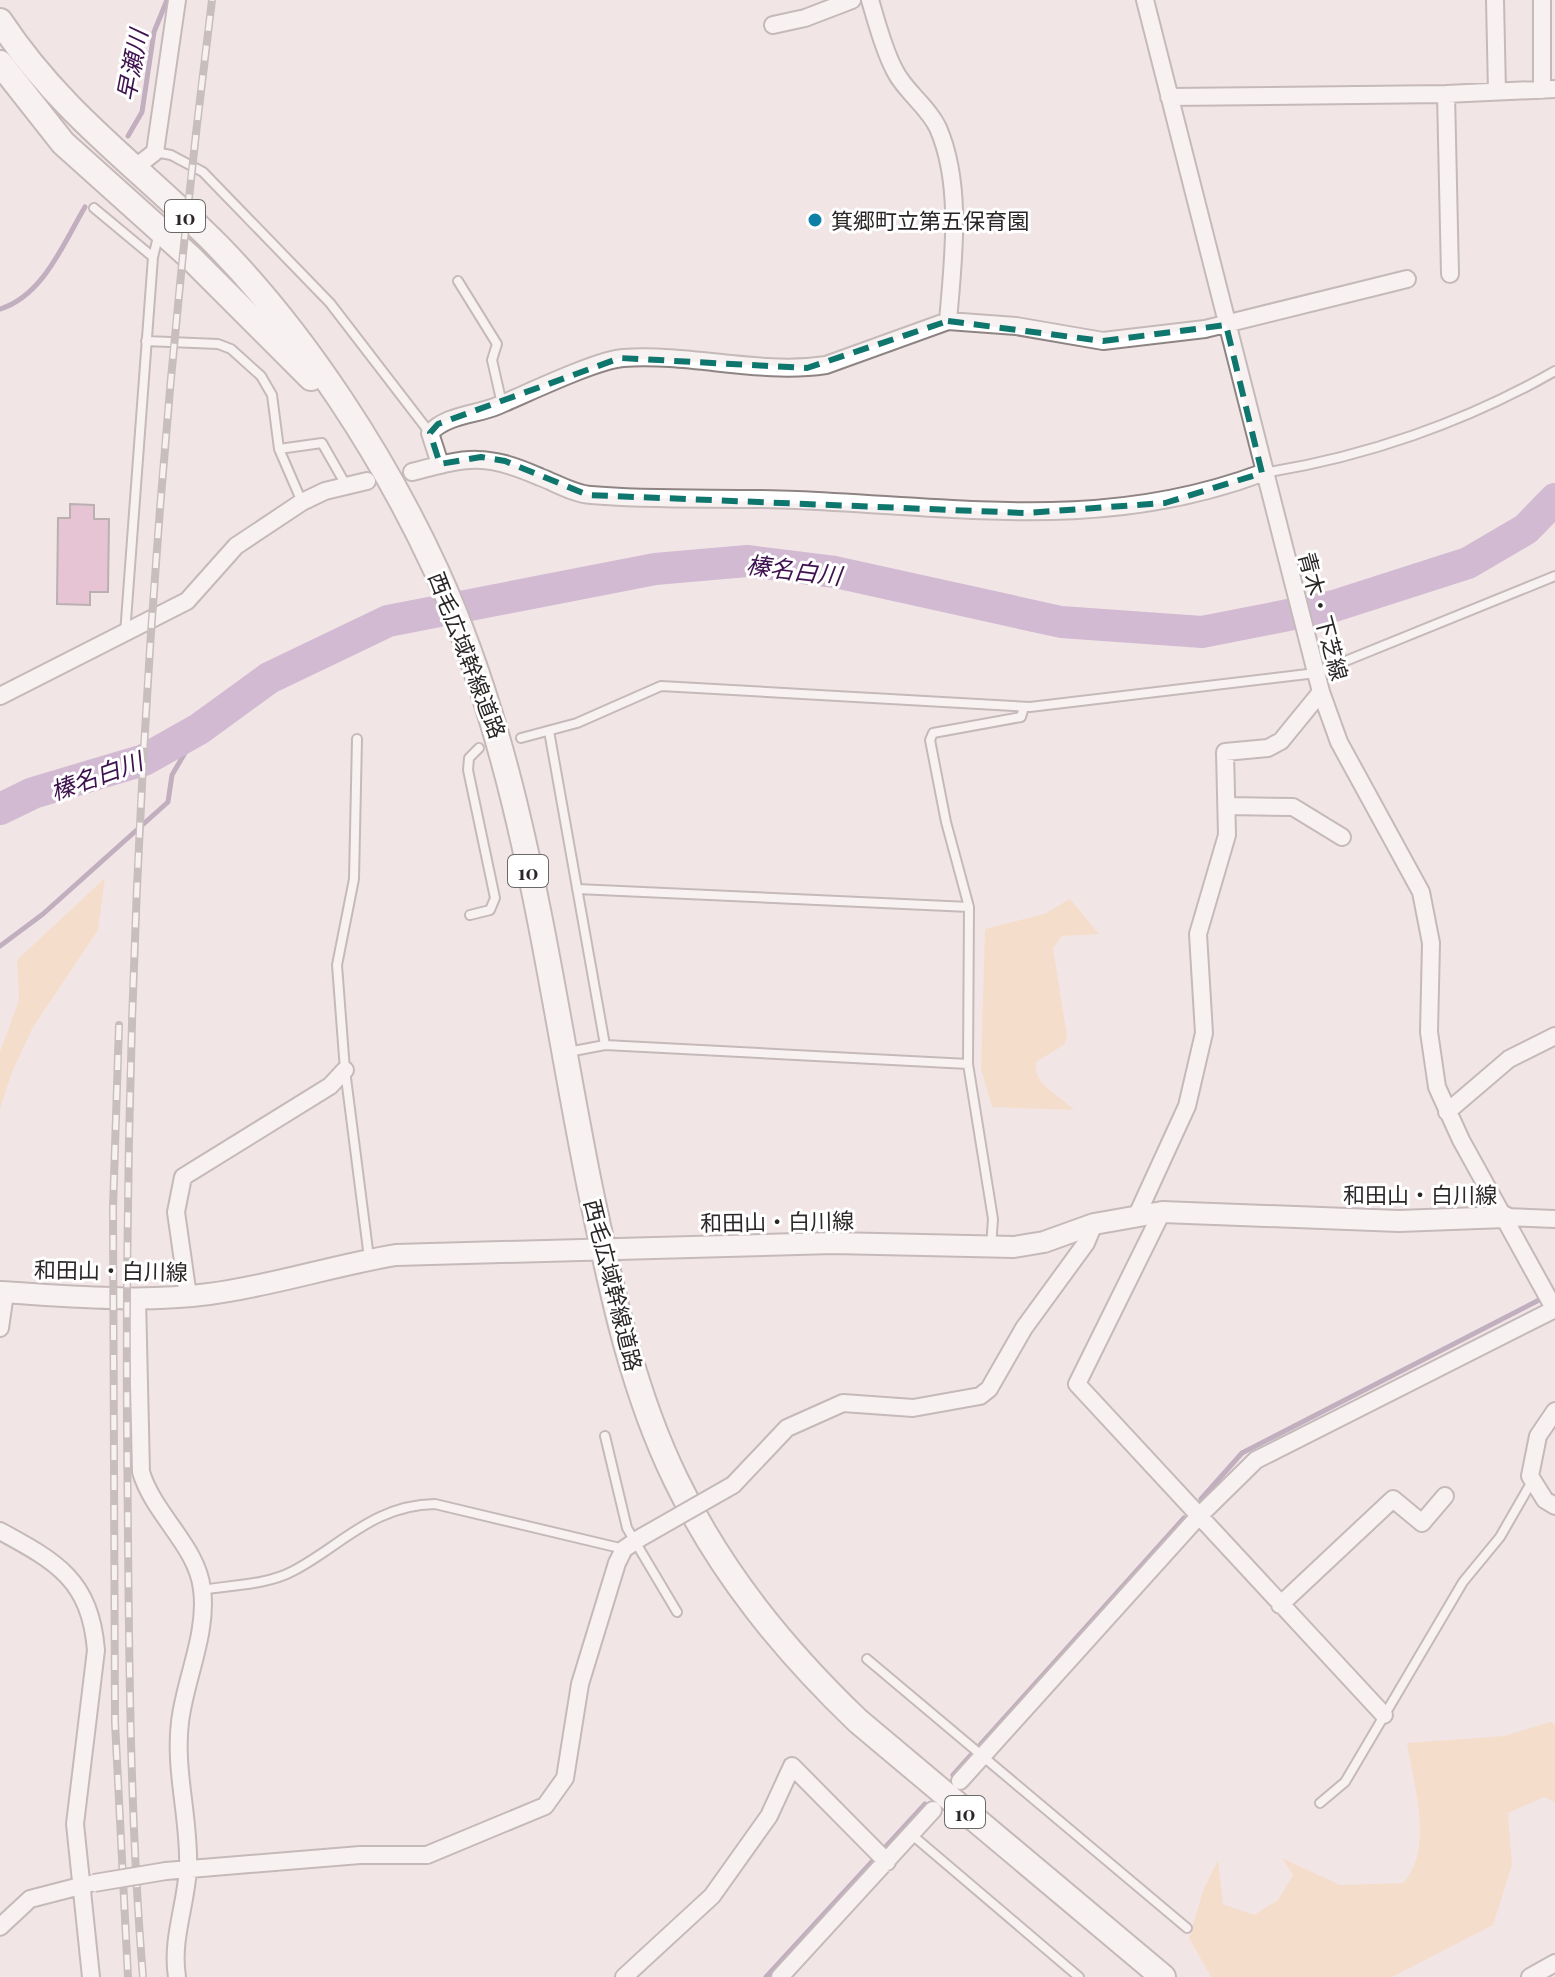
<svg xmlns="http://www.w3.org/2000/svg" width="1555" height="1977" font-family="'Playfair Display','Noto Sans JP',serif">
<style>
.green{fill:#f7d3ac}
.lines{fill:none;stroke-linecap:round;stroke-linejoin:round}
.stream{stroke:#856b8f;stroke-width:5}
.river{stroke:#ab88bb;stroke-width:32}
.building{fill:#d79cbe;stroke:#766d72;stroke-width:2}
.service-casing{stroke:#8f8484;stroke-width:12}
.minor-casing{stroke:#8f8484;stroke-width:20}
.tertiary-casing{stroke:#8f8484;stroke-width:24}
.primary-casing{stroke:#8f8484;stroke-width:28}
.service{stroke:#fff;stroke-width:8}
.minor{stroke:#fff;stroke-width:16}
.tertiary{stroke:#fff;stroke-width:20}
.primary{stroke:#fff;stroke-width:24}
.rail-casing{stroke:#978f8f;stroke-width:8}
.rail{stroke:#fff;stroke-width:5;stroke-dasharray:15;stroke-linecap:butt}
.minor-bridge-casing{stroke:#8f8484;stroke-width:20;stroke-linecap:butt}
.minor-bridge{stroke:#fff;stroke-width:16}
.marked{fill:none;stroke:#0f766e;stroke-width:6;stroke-dasharray:16 10;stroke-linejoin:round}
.poi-dot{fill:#0e80a8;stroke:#fff;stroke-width:3}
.labels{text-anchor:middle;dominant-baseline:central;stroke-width:6;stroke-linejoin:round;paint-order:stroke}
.shield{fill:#fff;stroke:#6b6868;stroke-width:2}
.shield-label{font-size:20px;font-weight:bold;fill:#2b2727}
.poi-label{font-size:22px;fill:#2b2727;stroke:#fff;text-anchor:start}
.street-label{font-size:22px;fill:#2b2727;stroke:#fff}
.water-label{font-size:24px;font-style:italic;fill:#3e114f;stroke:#fff}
</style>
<rect width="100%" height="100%" fill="#f2e5e6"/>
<path class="green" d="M105,878L98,930L33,1027L12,1072L0,1109V1052L19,1000L17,960Z
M1070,899L1099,934L1062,936L1053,948L1067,1036L1064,1045L1036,1062C1033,1086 1060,1095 1074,1110L992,1107L981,1069L985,929L1044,914Z
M1550,1722L1555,1724V1802L1544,1797L1508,1813L1512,1865L1493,1925L1392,1977H1211L1189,1938L1203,1891L1218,1860L1223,1904L1254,1915L1278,1900L1293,1875L1282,1858L1340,1885L1403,1883C1435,1849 1413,1784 1407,1743L1504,1736Z"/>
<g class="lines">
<path class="stream" d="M128,136L142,112L154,32L167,0
M0,309C43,296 63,244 85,207
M0,946L43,914L168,802L172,775L199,729
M1201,1499L1242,1453L1541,1299
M953,1775L1184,1518
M766,1977L925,1804"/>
<path class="river" d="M0,809L33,793L144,760L199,729L269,678L388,621L655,569L747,561L835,572L1061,622L1202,632L1334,606L1468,563L1526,529L1555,499"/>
</g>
<path class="building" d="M70,504L94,505V519H109L108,592H90V605L57,604L58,518H70Z"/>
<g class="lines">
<g class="service-casing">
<path id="service" d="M155,152L171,155L203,172L330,303L430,433
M94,208L153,257
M458,281L497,344L492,360L502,404
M146,341L218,344L231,349L261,376L272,395L279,449L302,502
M279,449L322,443L346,485
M1263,473C1365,457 1466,422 1555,371
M125,634L153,257L159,233
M549,731L605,1045
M521,738L577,723L661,686L1030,707L1316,673L1555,576
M357,739L354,879L337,965L345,1070L369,1258
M577,889L969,907L968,1064L993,1219L991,1247
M969,907L946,822L930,740L933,733L1021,717L1024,707
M470,915L490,910L495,898L468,770L469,758L479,748
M568,1052L605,1045L968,1064
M605,1436L627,1528L677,1612
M202,1590C231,1585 267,1585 293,1571C341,1546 373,1505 435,1504L624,1549
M867,1659L1187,1928
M1320,1803L1345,1782L1463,1582L1500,1537L1531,1483
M911,1834L1079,1977"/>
</g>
<g class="minor-casing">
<path id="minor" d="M870,0C877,23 883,48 894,69C904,91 928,106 938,128C963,185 953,261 948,321
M1145,0L1321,692L1339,742L1421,892L1431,943L1429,1032L1437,1087L1461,1140L1555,1310
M1495,0L1497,92
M773,25L805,18L852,0
M1542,90V0
M1446,94L1450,274
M1169,97L1446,94L1555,89
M132,170L155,152L177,0
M440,464L430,433C446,415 475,415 497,406C526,394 596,360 623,358C691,353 760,375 826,365L948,321L1016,326L1103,341L1205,329L1407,279
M412,472C468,457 486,453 540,477C556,483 574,494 591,495C659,501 728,497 796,500C960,507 1105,532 1262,473
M0,696L187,601L236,546L302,502L325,491L367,481
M1227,806L1293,807L1342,837
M1447,1112L1509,1059L1555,1036
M1162,1212L1077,1384L1384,1715
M1137,1215L1187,1106L1204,1033L1198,934L1227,835L1225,752L1268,748L1281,741L1321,692
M1505,1217L1555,1219
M188,1296L176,1212L183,1177L330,1086L345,1070
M137,1298L141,1472C154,1515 197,1546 202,1589C208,1633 185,1679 180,1722C174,1771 190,1820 188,1868C186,1906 171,1939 177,1977
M0,1328L5,1293
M1555,1411L1538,1436L1530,1476L1545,1500L1555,1506
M733,1485L787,1428L843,1403L913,1408L980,1396L989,1389L1024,1328L1086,1243L1094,1224
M0,1531C57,1562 90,1580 96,1650L75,1824L91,1977
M1280,1605L1393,1499L1422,1523L1445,1496
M960,1781L1198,1517L1256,1460L1555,1309
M166,1871L360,1855H427L545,1806L565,1778L580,1684L617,1563L624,1549L640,1538
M0,1927L30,1899L88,1884
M624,1977L712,1896L769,1816L792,1766L887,1862
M780,1977L933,1810
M1530,1977L1555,1963"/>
</g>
<g class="tertiary-casing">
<path id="tertiary" d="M0,1292C69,1296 141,1303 209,1294C272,1286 334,1265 396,1255L833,1243L1014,1247L1044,1242L1094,1224L1162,1212L1399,1221L1505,1217"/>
</g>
<g class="primary-casing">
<path id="primary" d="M0,21C62,115 141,168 218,246C305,335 384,457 436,570C525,764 548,981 590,1188C611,1287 631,1388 676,1480C721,1573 784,1650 858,1721L1163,1977
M0,63L63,143L191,258L311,378"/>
</g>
<use href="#service" class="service"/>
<use href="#minor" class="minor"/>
<use href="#tertiary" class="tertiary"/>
<use href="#primary" class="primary"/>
<g class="rail-casing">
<path id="rail" d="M119,1025L113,1208L115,1722L128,1977
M143,1977C128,1795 129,1612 127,1430C124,951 152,475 212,0"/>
</g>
<use href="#rail" class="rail"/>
<g class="minor-bridge-casing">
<path id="minor-bridge" d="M640,1538L733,1485
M94,1883L166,1871"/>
</g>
<use href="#minor-bridge" class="minor-bridge"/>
</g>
<path d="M0 0H1555V1977H0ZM948,321L1103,341L1226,325L1262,473L1165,503L1025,513L588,495L505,461L481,457L440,464L430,433L438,424L620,358L807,368Z" fill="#f2e5e6" fill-opacity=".55" fill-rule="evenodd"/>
<path class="marked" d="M948,321L1103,341L1226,325L1262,473L1165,503L1025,513L588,495L505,461L481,457L440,464L430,433L438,424L620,358L807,368Z"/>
<circle class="poi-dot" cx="815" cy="220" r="8"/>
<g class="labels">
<g class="shield">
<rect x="165" y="200" width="40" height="32" rx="6"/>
<rect x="508" y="855" width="40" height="32" rx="6"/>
<rect x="945" y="1796" width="40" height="32" rx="6"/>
</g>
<g class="shield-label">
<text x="185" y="216">10</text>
<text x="528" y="871">10</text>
<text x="965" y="1812">10</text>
</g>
<g class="poi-label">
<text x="831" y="220">箕郷町立第五保育園</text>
</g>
<g class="street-label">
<text transform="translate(1324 616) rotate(75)">青木・下芝線</text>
<text transform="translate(468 655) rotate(69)">西毛広域幹線道路</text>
<text x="1420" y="1194">和田山・白川線</text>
<text transform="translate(777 1221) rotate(-1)">和田山・白川線</text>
<text transform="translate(111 1270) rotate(1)">和田山・白川線</text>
<text transform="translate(614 1285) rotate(76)">西毛広域幹線道路</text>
</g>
<g class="water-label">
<text transform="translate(131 65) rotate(-79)">早瀬川</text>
<text transform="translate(794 569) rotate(7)">榛名白川</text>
<text transform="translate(96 775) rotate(-20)">榛名白川</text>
</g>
</g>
</svg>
